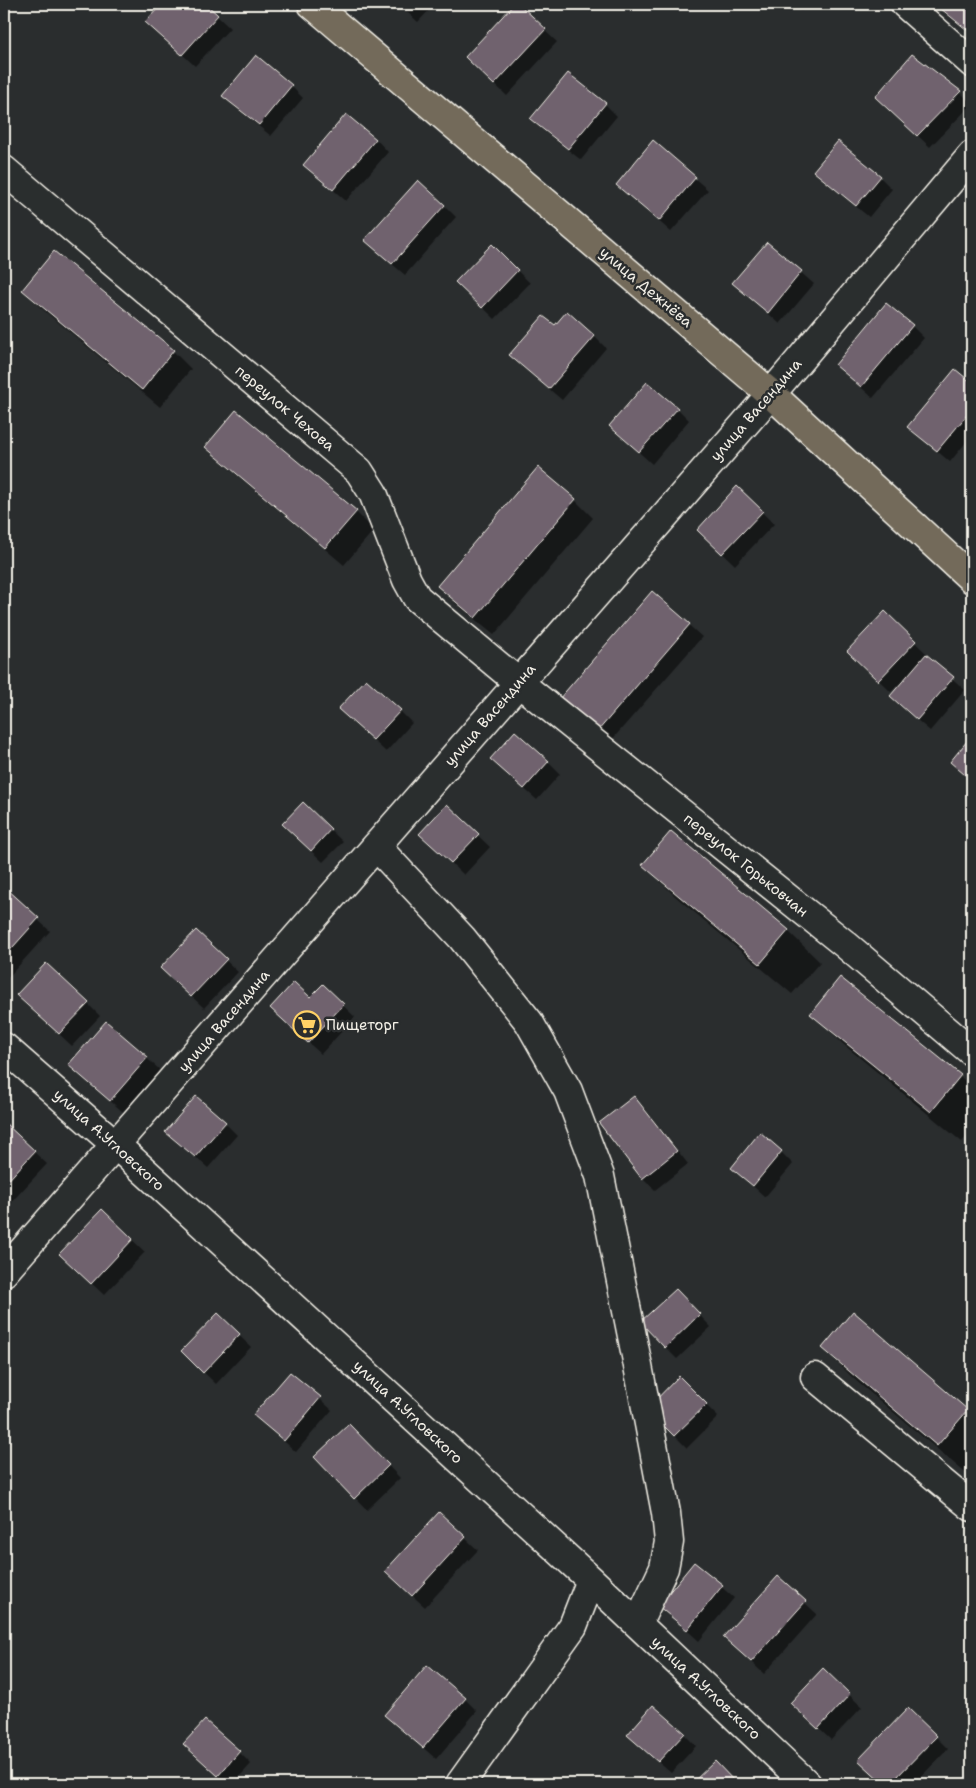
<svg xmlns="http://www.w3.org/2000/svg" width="976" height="1788" font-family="'Shantell Sans',sans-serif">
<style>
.shadow{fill:#0007}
.building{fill:#70626e;stroke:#f4f1e8}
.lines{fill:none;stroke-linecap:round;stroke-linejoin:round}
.minor-casing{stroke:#f4f1e8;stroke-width:31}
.major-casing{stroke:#f4f1e8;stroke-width:31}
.minor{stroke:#2a2d2e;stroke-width:28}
.major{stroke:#736b5a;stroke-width:28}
.labels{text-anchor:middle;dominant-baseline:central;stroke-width:5;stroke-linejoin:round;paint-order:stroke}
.street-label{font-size:15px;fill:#f4f1e8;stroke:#2a2d2e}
.poi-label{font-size:15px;fill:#f4f1e8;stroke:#2a2d2e;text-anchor:start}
</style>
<rect width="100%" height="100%" fill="#2a2d2e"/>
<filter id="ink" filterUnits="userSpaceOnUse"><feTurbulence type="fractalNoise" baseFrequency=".02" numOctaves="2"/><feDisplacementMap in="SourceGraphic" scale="10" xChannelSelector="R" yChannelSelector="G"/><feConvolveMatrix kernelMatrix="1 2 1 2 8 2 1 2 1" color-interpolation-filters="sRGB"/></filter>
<g filter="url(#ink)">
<path class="shadow" d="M164,4H204L230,28L195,66L147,22Z
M398,4H435L418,22Z
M516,4L557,42L507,96L466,57Z
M794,4H808L801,11Z
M936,4H972V35L948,16Z
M912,56L960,92L972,104L930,147L889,109Z
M291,86L303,98L271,136L236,108L224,96Z
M605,104L617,116L581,160L544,131L532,119Z
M376,139L388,152L346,201L305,165Z
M653,142L708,190L671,232L617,184Z
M815,171L880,177L892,189L869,217L827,183Z
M444,205L456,217L405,275L378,252Z
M767,243L814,284L780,324L734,283Z
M492,246L530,283L495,319L469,294Z
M54,253L173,351L191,369L160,407L41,308L23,290Z
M912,326L924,338L873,398L836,365Z
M555,327L594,336L606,348L562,400L523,367Z
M955,370L972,384V435L950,462L909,427Z
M677,408L689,420L652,464L610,426Z
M206,447L356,512L374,530L344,565L224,464Z
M737,488L774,524L735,565L711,542Z
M575,500L593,518L494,635L456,604L439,586Z
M653,593L702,637L603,750L566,718Z
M885,613L927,654L926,655L965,690L930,731L903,708L900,685L899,684L891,692L861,663Z
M400,711L412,723L386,752L352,721Z
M548,762L560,774L537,800L504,771Z
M303,803L343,842L323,862L295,836Z
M447,806L490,847L464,875L433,846Z
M672,832L788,931L820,962L792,994L675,896L644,865Z
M6,890L50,931L4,982V893Z
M196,932L238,972L204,1008L174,980Z
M323,986L355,1017L321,1054L283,1020L310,999Z
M88,1004L100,1016L72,1046L30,1007Z
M812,1013L960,1076L972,1088V1130L962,1142L843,1044Z
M106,1022L160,1070L123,1112L69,1065Z
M634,1098L646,1110L688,1164L655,1190L643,1178Z
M225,1123L237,1135L208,1168L167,1132Z
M4,1124L47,1164L4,1210Z
M781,1152L793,1164L765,1197L733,1168Z
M102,1211L145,1252L104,1295L73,1266Z
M676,1291L711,1327L677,1359L665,1347Z
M853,1313L972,1416V1472L969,1476L854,1379L823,1348Z
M218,1315L251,1347L216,1384L194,1363Z
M291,1373L332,1410L296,1452L255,1415Z
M679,1378L718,1417L687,1448L648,1409Z
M349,1425L400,1478L367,1510L316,1457Z
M439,1514L478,1550L425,1607L398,1583Z
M694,1563L734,1598L699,1641L660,1606Z
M778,1578L817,1614L764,1674L737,1649Z
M823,1670L862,1707L831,1740L804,1715Z
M465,1699L477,1711L436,1759L386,1715Z
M908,1709L948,1749L914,1784H885L860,1760Z
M684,1734L696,1746L671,1773L641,1747Z
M239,1752L251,1764L233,1784H228L197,1756Z"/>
<path class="building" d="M162,4H206L218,15L182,55L145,22Z
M514,4H519L546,29L494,85L465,57Z
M935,4H972V34Z
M912,54L961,91L917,136L875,97Z
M256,55L292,85L259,125L222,96Z
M568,73L606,103L568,149L530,119Z
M346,114L376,139L333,190L303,165Z
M653,140L696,177L659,221L616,185Z
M838,141L881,176L856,206L813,171Z
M418,180L445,205L392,264L364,240Z
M767,242L802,271L768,313L732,283Z
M492,244L518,270L482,308L455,282Z
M54,251L174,350L142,390L22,290Z
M886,303L913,325L861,387L835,365Z
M567,311L595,336L549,389L509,355L543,316L555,325Z
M955,369L972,383V409L937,451L907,427Z
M647,382L678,408L639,452L609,426Z
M236,410L357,511L325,548L205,447Z
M538,467L576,499L475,618L437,586Z
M737,486L763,511L722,554L697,530Z
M652,591L690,624L591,739L553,706Z
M885,611L916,641L878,681L847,651Z
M926,654L954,677L917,720L890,696Z
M366,679L401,710L373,740L338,709Z
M515,731L549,761L524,789L490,759Z
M972,735V781L950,762Z
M303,802L331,829L311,851L282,824Z
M447,804L479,834L451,863L419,834Z
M671,831L789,930L760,964L642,865Z
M6,888L39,918L4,957V891Z
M196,930L227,959L191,997L160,968Z
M46,963L89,1003L59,1034L16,995Z
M840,977L961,1075L931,1112L810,1014Z
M294,982L310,997L323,984L344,1004L308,1043L270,1008Z
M106,1021L148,1057L110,1101L68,1065Z
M196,1096L226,1122L195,1157L165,1132Z
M634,1096L677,1151L642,1179L599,1123Z
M4,1122L35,1151L4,1185Z
M760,1132L782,1151L753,1186L731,1168Z
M102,1209L133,1239L91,1284L59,1254Z
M676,1289L700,1314L665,1348L640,1322Z
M853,1311L968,1410L937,1446L822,1348Z
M218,1313L240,1334L203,1373L181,1351Z
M290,1372L321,1397L284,1441L253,1415Z
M679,1376L707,1404L674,1436L647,1409Z
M349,1424L389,1465L354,1499L314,1457Z
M439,1512L466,1537L412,1596L385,1571Z
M694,1562L723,1585L687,1630L658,1606Z
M778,1576L806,1601L751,1662L723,1637Z
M427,1665L466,1698L423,1748L384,1715Z
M823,1668L850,1694L818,1729L790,1703Z
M653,1705L685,1733L658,1762L627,1735Z
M908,1708L937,1736L890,1784H884L858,1760Z
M205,1720L240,1751L218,1776L183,1744Z
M715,1761L737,1784H691Z"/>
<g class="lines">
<g class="minor-casing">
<path id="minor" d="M905,4L972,63
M4,170L359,471L373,493L407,580L417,598L518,682L846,945L972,1052
M376,846L462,938L529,1022L568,1091L600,1176L638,1366L666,1513L669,1542L664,1568L638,1623
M4,1047L116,1145L591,1580L807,1784
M4,1272L771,394L972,155
M815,1377L972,1507
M460,1784L573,1626L591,1580"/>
</g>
<g class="major-casing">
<path id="major" d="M312,4L771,394L972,579"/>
</g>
<use href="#minor" class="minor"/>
<use href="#major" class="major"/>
</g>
</g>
<defs>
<g id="supermarket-ring" transform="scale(1.4375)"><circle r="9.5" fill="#2a2d2e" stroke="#ffd166" stroke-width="1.5"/><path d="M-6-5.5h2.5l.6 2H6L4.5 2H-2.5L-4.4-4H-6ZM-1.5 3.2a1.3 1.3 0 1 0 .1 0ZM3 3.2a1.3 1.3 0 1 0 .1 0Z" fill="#ffd166"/></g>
</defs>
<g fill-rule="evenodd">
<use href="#supermarket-ring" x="307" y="1025"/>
</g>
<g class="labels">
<g class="street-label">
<text transform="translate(646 287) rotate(40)">улица Дежнёва</text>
<text transform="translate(285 408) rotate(40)">переулок Чехова</text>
<text transform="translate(756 410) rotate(-49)">улица Васендина</text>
<text transform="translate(490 715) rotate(-49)">улица Васендина</text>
<text transform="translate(746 865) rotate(39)">переулок Горьковчан</text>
<text transform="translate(224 1021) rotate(-49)">улица Васендина</text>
<text transform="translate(109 1140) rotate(42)">улица А.Угловского</text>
<text transform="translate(408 1412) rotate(43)">улица А.Угловского</text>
<text transform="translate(706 1688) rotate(43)">улица А.Угловского</text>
</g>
<g class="poi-label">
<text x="326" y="1025">Пищеторг</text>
</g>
</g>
<rect width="976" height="1788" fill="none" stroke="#2a2d2e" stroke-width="20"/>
<rect x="10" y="10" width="956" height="1768" fill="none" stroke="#f4f1e8" stroke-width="2" filter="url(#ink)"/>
</svg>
